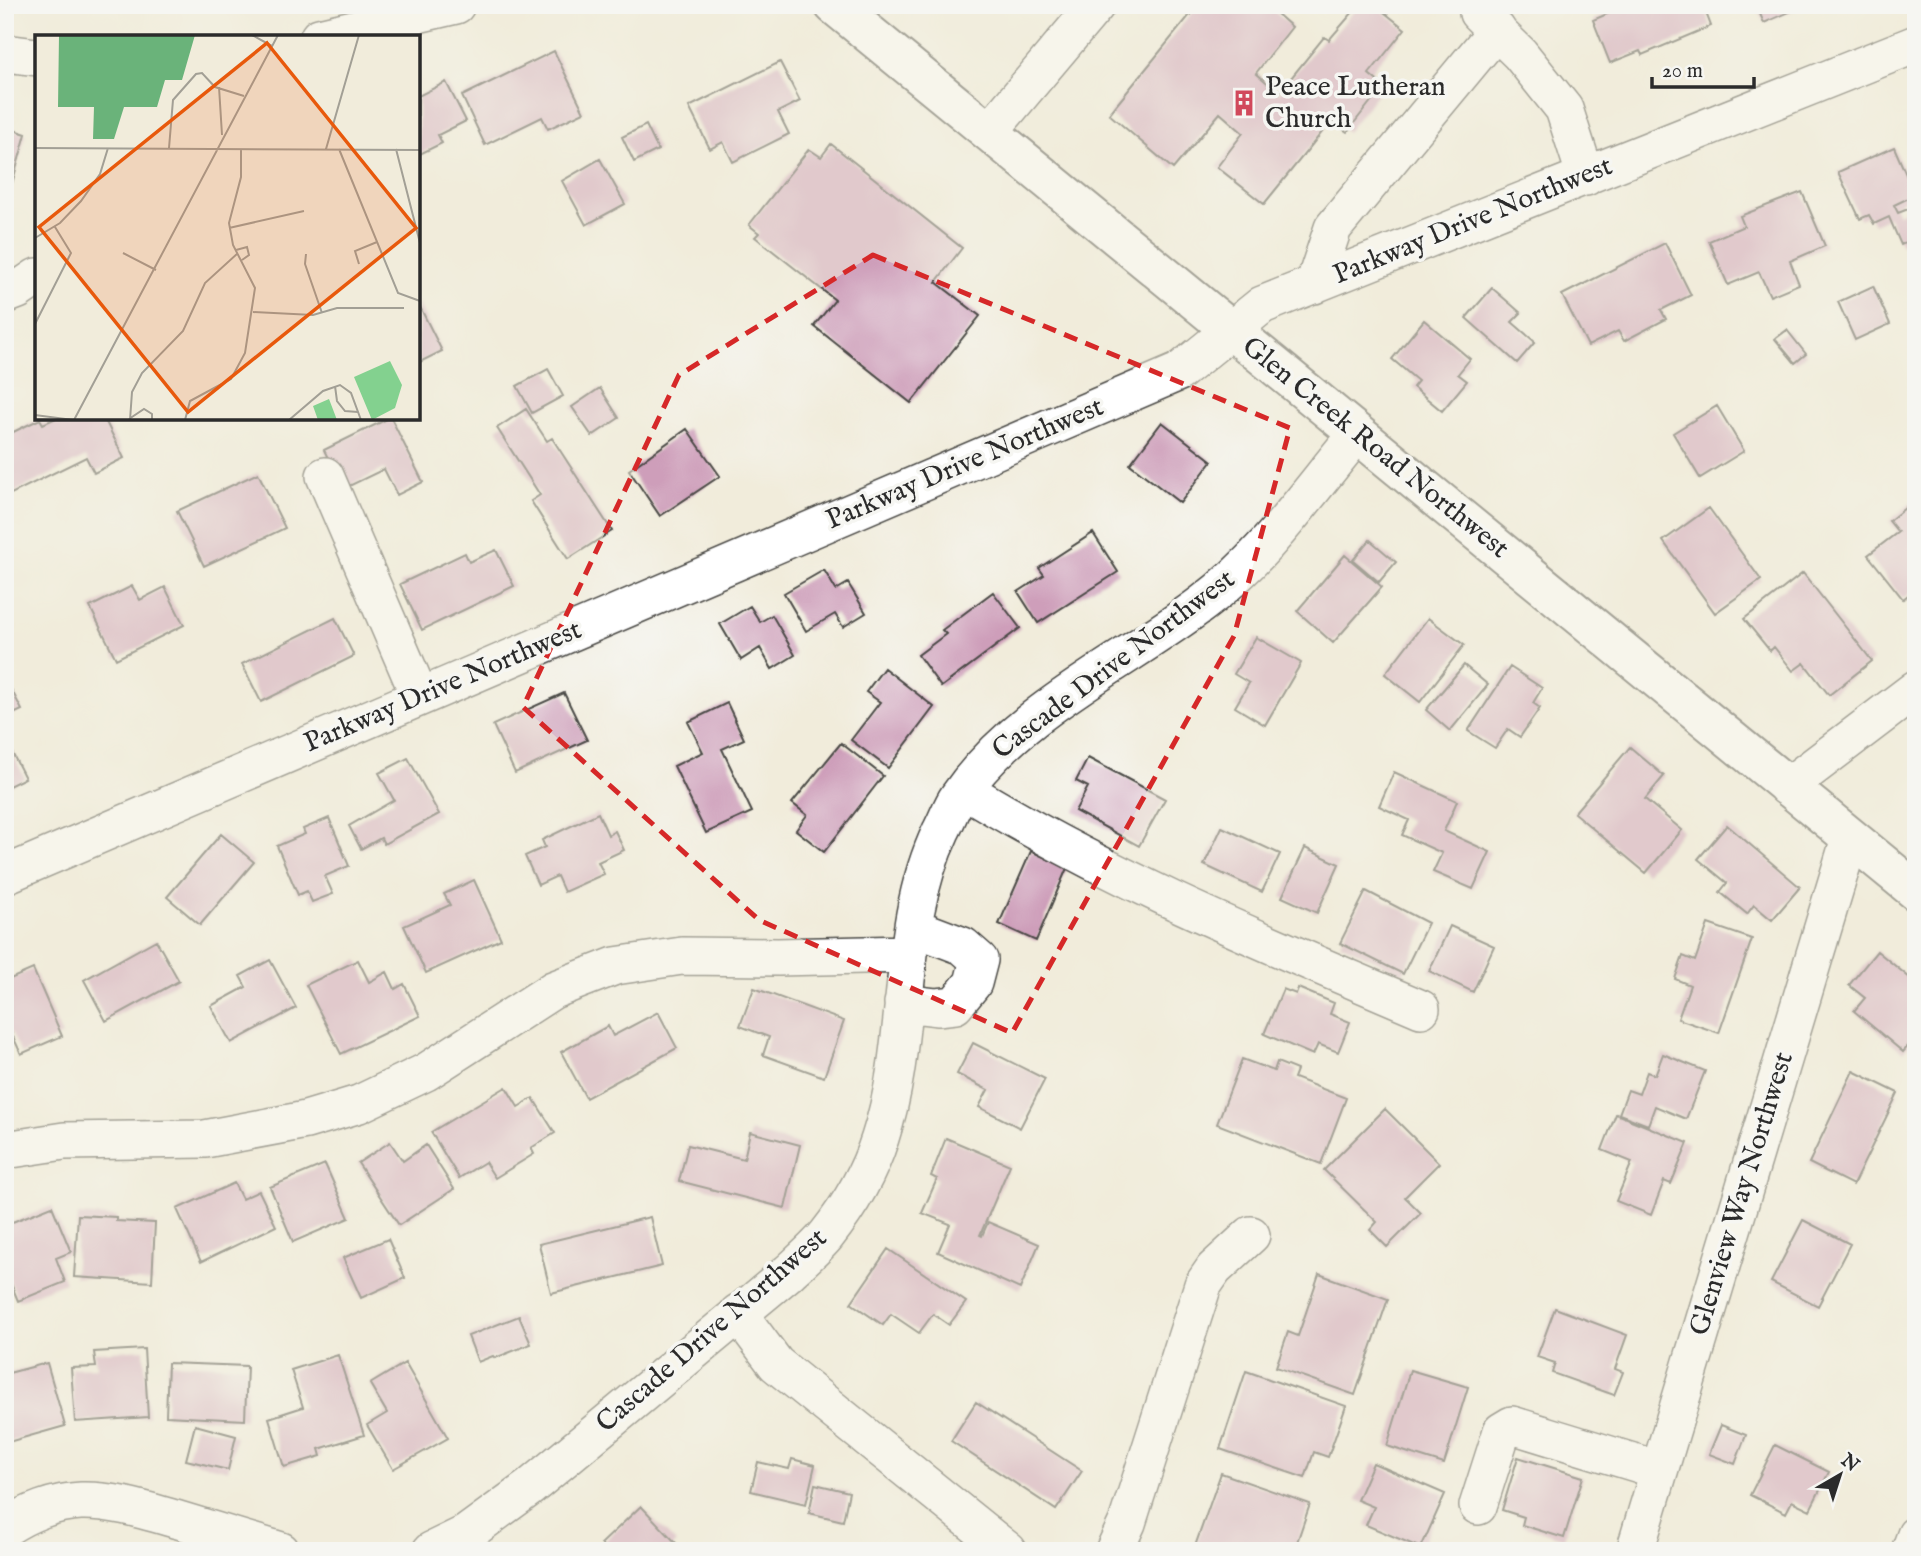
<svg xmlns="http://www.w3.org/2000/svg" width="1921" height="1556" font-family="'IM FELL English',serif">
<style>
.building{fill:#ce9eba}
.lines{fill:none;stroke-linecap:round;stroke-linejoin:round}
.minor-casing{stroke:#494845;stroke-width:40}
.major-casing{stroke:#494845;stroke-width:42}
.minor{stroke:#fff;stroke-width:37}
.major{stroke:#fff;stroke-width:38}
.marked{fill:none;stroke:#d62828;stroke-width:5;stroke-dasharray:14 9;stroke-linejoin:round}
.labels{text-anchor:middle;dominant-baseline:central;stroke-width:7;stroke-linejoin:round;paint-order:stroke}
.poi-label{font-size:28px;fill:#2b2b2b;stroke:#f6f6f2;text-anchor:start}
.street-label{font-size:28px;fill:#2b2b2b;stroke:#f6f6f2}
.inset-road{fill:none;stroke:#a29f95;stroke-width:2}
.view{fill:#e8590c;fill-opacity:0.15;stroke:#e8590c;stroke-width:3.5}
.inset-edge{fill:none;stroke:#2b2b2b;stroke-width:3.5}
</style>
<rect width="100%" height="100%" fill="#f6f6f2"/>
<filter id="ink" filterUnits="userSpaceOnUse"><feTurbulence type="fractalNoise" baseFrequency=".0143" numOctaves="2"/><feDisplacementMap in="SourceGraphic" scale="14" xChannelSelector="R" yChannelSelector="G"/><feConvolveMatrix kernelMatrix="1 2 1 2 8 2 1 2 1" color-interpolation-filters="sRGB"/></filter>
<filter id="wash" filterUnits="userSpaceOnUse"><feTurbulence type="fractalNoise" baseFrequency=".00686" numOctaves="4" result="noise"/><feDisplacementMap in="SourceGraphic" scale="28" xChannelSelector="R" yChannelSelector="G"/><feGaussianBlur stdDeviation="1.57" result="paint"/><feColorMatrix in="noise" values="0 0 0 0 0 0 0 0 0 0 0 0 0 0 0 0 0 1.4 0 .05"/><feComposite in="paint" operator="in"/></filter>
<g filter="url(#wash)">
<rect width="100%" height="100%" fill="#f1ecdb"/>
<g id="blocks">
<path class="building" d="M1198,5H1267L1292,27L1256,73L1279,93L1324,37L1329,40L1359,5H1375L1405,29L1369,74L1383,86L1347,132L1331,121L1264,204L1217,167L1243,133L1220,113L1173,169L1109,114Z
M1628,5H1703L1711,26L1642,55L1640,51L1610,63L1593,20Z
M1756,5H1805L1764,23Z
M554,51L584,112L548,129L542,117L485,145L462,96Z
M780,62L800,101L778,112L789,134L733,162L723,142L710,149L689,107Z
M446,82L466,121L438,135L442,143L418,155V96Z
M646,125L658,150L634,162L622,137Z
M5,127L26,134L6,205L5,204Z
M831,144L962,248L936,282L980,316L911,403L814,326L835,300L755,237L759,233L749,225L809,149L821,157Z
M1894,147L1915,195L1894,205L1898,213L1916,206V238L1901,245L1889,217L1874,224L1869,215L1860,219L1838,172Z
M600,159L625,204L586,225L562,181Z
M1802,192L1825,246L1790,261L1799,284L1770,296L1759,272L1728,285L1709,241L1744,226L1740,216Z
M1665,243L1691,295L1661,310L1666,319L1624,341L1618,331L1588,346L1562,295Z
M1873,286L1890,324L1855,340L1838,302Z
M1492,288L1521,313L1512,322L1535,342L1517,363L1466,318Z
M418,303L442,351L418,363Z
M1424,320L1470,359L1458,374L1467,381L1442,411L1413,387L1418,381L1392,359Z
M1787,330L1806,354L1795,363L1775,339Z
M548,369L563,396L532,413L517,386Z
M600,388L619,418L592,436L572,407Z
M1717,406L1744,451L1700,478L1673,433Z
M526,409L547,441L552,438L612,531L568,559L531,501L540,495L497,428Z
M56,418H104L124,458L94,473L86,457L5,497V436L40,419L43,424Z
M389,418H391L423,482L397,495L384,469L343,489L324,450Z
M1162,422L1212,461L1180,503L1130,464Z
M687,429L720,476L660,516L629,470Z
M258,473L285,528L204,566L177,511Z
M1916,499V589L1903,599L1868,555L1898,532L1889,521Z
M1709,508L1761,580L1715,613L1663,541Z
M1093,533L1118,572L1038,623L1018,592L1044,575L1039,568Z
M1370,540L1396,562L1379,582L1353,560Z
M496,550L514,586L422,630L400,584L465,553L469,562Z
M1345,555L1382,587L1333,643L1297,611Z
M824,570L836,590L848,583L866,613L843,627L835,614L806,631L784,593Z
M1803,573L1872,661L1829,695L1804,663L1793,671L1774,647L1770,651L1744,619Z
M132,586L140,600L165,587L184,625L116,659L90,607Z
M993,592L1020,628L941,687L918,655L946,634L942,630Z
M750,606L760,622L772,615L795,655L772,669L760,648L741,660L720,624Z
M335,618L354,656L261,702L242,664Z
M1428,618L1464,645L1420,702L1385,674Z
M1256,637L1301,663L1265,725L1235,707L1249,683L1234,674Z
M1464,665L1488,685L1450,731L1426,710Z
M1510,667L1542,688L1533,703L1540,708L1520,737L1508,729L1495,748L1468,731Z
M884,668L934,707L888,768L851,740L880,702L866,692Z
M9,685L22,710L5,718V687Z
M564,693L587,740L515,773L493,725Z
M727,703L744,739L722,749L752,812L706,833L674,766L703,752L688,722Z
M5,739L25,778L5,788Z
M841,743L883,776L824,852L796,830L807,815L792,803Z
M1630,747L1664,776L1645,799L1682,830L1646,873L1574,813Z
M408,758L439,814L384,844L381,838L361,849L349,826L394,800L379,773Z
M1088,758L1165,799L1139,846L1075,811L1088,787L1076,781Z
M1394,772L1457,801L1444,831L1490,852L1473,889L1433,872L1442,853L1402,835L1409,820L1379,806Z
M598,813L608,835L615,831L624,850L598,862L604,874L564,892L557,876L538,885L525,856L545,847L542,840Z
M329,818L349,866L325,876L333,894L312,902L307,891L298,895L277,846L305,834L303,829Z
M1727,825L1800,887L1772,920L1754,905L1747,914L1720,892L1727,883L1698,859Z
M1222,827L1280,854L1262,892L1204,865Z
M221,834L254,862L200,925L167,897Z
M1305,848L1339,864L1317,913L1282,897Z
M1031,851L1067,868L1036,941L999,924Z
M474,880L501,939L426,973L404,926L450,905L444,894Z
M1366,891L1428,923L1403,974L1340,943Z
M1708,924L1752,939L1719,1033L1678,1019L1690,985L1675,979L1683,956L1695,961Z
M1450,926L1494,946L1473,992L1429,971Z
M156,940L179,981L106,1021L84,980Z
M1877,951L1916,983V1037L1903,1052L1854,1011L1865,998L1849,985Z
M270,960L296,1008L231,1043L211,1006L246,987L240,976Z
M358,960L369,982L387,972L395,989L404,984L420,1016L341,1054L306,985Z
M33,969L62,1036L21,1054L11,1032L5,1035V974L8,980Z
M754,988L844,1021L824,1077L763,1055L769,1037L740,1026Z
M1298,988L1334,1003L1330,1014L1350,1022L1338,1052L1318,1044L1313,1055L1264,1034L1283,989L1296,994Z
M658,1012L677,1048L586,1098L561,1052L608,1026L613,1036Z
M973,1043L1045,1079L1020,1128L979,1107L988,1090L957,1074Z
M1663,1054L1705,1071L1686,1119L1655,1106L1648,1125L1619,1114L1628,1090L1639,1094L1647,1072L1655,1075Z
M1242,1059L1274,1071L1277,1062L1297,1070L1294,1078L1346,1098L1321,1164L1217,1124Z
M1853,1071L1898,1093L1853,1185L1809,1163Z
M506,1087L518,1107L533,1098L555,1133L531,1148L534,1154L495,1178L485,1162L459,1178L431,1132Z
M1385,1109L1439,1163L1405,1197L1421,1213L1387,1247L1370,1230L1377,1222L1324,1170Z
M1616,1114L1688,1143L1671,1184L1664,1181L1651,1215L1616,1201L1632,1162L1602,1150Z
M750,1132L800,1145L785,1208L679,1181L688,1145L744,1159Z
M946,1138L1010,1165L980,1235L982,1236L988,1222L1039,1244L1020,1289L938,1252L950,1224L922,1213L937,1179L931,1176Z
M390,1142L403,1161L426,1145L454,1189L399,1225L358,1163Z
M325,1164L349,1218L293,1242L270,1187Z
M234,1183L242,1199L259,1191L276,1226L201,1262L177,1209Z
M52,1206L71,1252L56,1258L65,1282L18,1301L5,1269V1225Z
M78,1215L116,1217V1221L155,1223L152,1282L74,1277Z
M650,1217L662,1266L551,1293L539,1244Z
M1803,1220L1850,1244L1818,1306L1771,1282Z
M388,1239L405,1278L361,1298L343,1258Z
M888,1249L966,1302L949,1325L933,1314L919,1333L891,1314L883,1325L851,1303Z
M1319,1274L1388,1299L1355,1395L1276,1367L1288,1332L1298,1336Z
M1555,1308L1627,1335L1615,1369L1623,1372L1614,1395L1552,1373L1555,1363L1537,1357Z
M519,1316L531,1344L495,1358L493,1356L478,1362L468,1336Z
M144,1349L148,1417L75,1422L71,1368L96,1367L94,1352Z
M338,1355L364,1435L319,1449L321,1456L284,1467L269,1418L303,1407L291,1370Z
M47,1363L65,1426L5,1443V1374Z
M168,1363L247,1366L245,1420L166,1416Z
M405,1363L448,1438L393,1469L367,1425L387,1413L370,1384Z
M1410,1370L1468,1387L1444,1464L1387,1446Z
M1246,1371L1346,1406L1328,1457L1314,1452L1305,1478L1220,1449Z
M976,1402L1082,1471L1056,1510L951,1441Z
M195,1425L236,1436L228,1470L186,1460Z
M1721,1425L1746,1435L1735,1464L1709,1454Z
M1775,1445L1829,1472L1810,1510L1792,1501L1786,1513L1750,1495Z
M1518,1457L1583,1477L1564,1538L1522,1525L1524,1517L1502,1510Z
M792,1459L815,1465L806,1504L751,1491L758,1462L789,1469Z
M1373,1463L1445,1494L1421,1548L1366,1525L1374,1507L1357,1500Z
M1221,1473L1310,1504L1294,1551L1194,1549Z
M815,1484L849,1492L843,1521L809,1513Z
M641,1506L676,1543L668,1551H607L601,1544Z"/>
</g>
</g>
<g filter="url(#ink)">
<use href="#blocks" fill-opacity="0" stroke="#494845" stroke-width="2"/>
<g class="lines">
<g class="minor-casing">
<path id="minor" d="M1478,5V13L1520,54L1564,109L1586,177
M319,37L456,5
M5,53L37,57
M989,132L1096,5
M1314,285L1333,228L1497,30
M5,295L18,290L37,277
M325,476L420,697
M1787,787L1916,689
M964,789C1108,878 1266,943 1421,1009
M5,875L1179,372L1262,305L1916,44
M903,1003L937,1007L955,1005L973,983L979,960L963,946L913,927
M5,1150L64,1141L205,1139L306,1120L359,1104L426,1072L553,990L615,966L682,956L778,957L908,954
M738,1313L776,1364L1008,1551
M1478,1506L1502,1431L1512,1425L1659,1470
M5,1528C27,1513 55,1502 81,1501C115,1500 150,1512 182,1521C215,1531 248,1541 281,1551
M431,1551L466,1534L529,1488L788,1273C801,1261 815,1249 826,1236C849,1207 869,1173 880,1138C913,1038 895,927 941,831C947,820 951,807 958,797C1018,710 1121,665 1203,603C1264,558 1309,491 1357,434
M1114,1551L1127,1523L1203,1285L1214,1269L1251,1235
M1635,1551L1850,838
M1910,1551L1916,1535"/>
</g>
<g class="major-casing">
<path id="major" d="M834,5L1916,891"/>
</g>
<use href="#minor" class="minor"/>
<use href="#major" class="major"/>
</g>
</g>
<path d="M0 0H1921V1556H0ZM873,255L1290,428L1234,636L1012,1033L759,920L523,707L679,375Z" fill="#f1ecdb" fill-opacity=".55" fill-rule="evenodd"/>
<path class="marked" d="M873,255L1290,428L1234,636L1012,1033L759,920L523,707L679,375Z"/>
<defs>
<g id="building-bare" transform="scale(2.1)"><path d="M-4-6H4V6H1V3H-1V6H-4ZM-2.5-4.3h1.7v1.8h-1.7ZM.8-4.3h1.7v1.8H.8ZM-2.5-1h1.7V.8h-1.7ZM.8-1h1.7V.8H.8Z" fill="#d1495b" stroke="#f6f6f2" stroke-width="2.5" paint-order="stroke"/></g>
</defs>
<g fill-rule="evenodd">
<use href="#building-bare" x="1244" y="103"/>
</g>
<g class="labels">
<g class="poi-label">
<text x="1265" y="87">Peace Lutheran<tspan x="1265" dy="32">Church</tspan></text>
</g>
<g class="street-label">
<text transform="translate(1473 221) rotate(-22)">Parkway Drive Northwest</text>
<text transform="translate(1375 448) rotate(39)">Glen Creek Road Northwest</text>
<text transform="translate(965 464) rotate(-23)">Parkway Drive Northwest</text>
<text transform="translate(1114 665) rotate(-37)">Cascade Drive Northwest</text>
<text transform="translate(443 687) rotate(-23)">Parkway Drive Northwest</text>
<text transform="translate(1742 1194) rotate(-73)">Glenview Way Northwest</text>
<text transform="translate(712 1331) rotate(-41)">Cascade Drive Northwest</text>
</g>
</g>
<g transform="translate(35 35)">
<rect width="385" height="385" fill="#f1ecdb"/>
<path d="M355,326L367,350L360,373L337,385L319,342ZM294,364L302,385H283L278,371Z" fill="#83d18f"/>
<path d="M24,0H160L147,45H130L122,72H89L79,104H58L59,72H23Z" fill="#6ab37a"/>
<path class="inset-road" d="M217,0L237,11M184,52L187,100M0,113L385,115M134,113L138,65L161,39L167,38L180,52L209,61M291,114L324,0M304,114L363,258L385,266M361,114L385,208M194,193L269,176M0,203L25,188L46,166L65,139L73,113M201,215L212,212L214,220L207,225M88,218L121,235M271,219L270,229L287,278M324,229L320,216L342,207M218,277L278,280L302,273H369M0,289L36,218L20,192M300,351L302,366L310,376L323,377M0,380L38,385M94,384L109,374L117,379V385M39,385L243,0M95,385L97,357L107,338L148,296L170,248L203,218M150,385L155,366L196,344L210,318L220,253L198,210L194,188L206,142V114M254,385L288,356L305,350L316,358L326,385"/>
<path class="view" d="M232,8L381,193L153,377L4,192Z"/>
<rect width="385" height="385" class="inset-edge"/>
</g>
<rect width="1921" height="1556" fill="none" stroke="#f6f6f2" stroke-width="28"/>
<g transform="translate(1840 1475) rotate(39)" stroke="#f6f6f2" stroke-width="5" paint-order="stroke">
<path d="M0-5L12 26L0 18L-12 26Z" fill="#2b2b2b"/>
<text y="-10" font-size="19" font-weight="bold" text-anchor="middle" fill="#2b2b2b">N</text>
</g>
<path d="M1652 77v10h102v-10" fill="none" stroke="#2b2b2b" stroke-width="3.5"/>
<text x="1662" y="77" font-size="21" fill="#2b2b2b" stroke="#f6f6f2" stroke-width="5" paint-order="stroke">20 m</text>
</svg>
